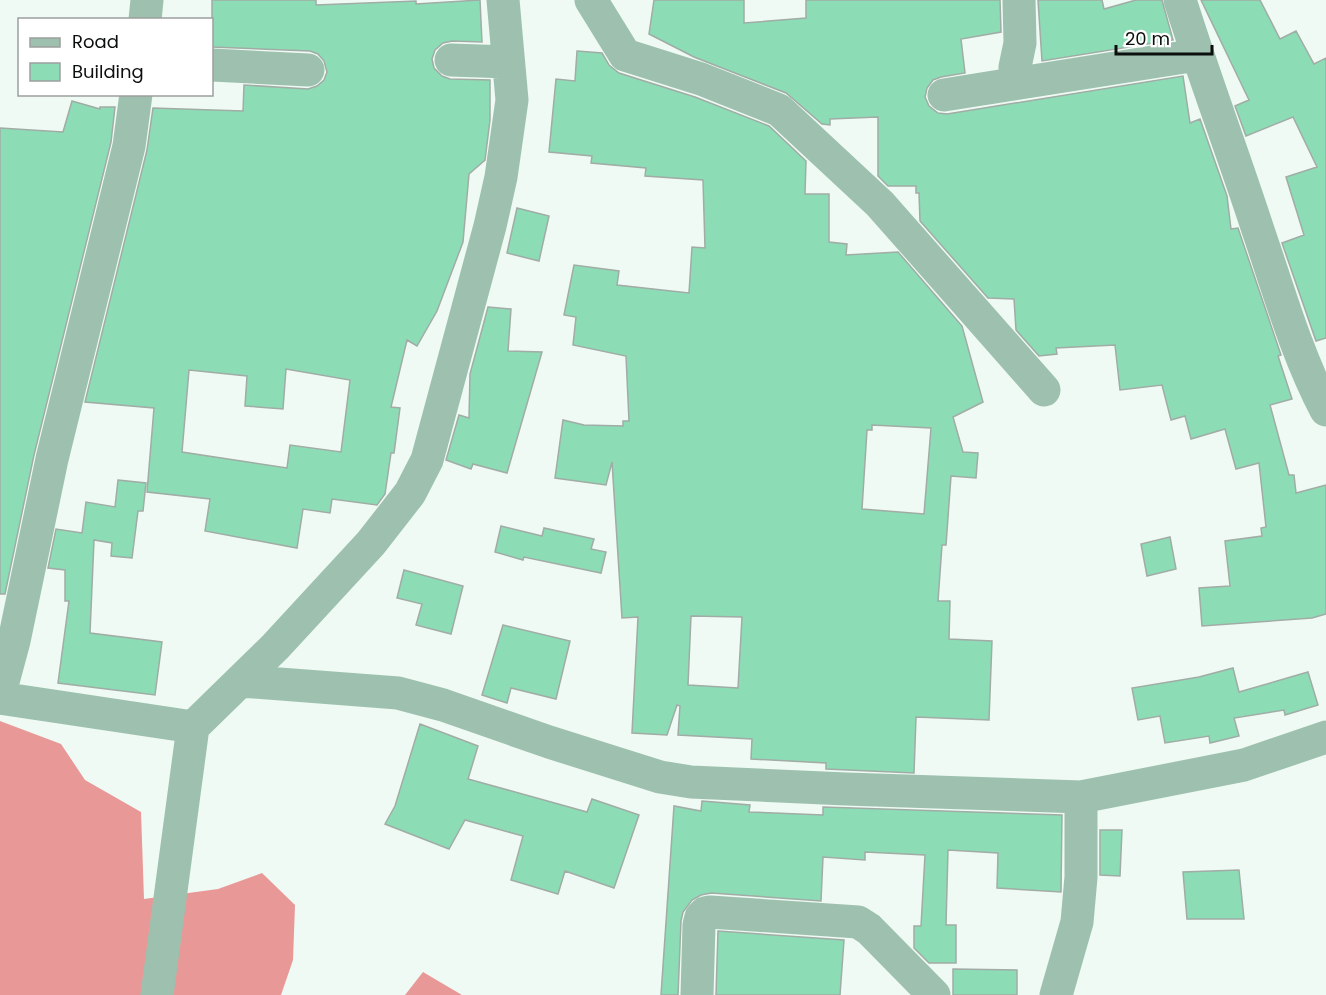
<svg xmlns="http://www.w3.org/2000/svg" width="1326" height="995" font-family="Poppins,sans-serif">
<style>
.forest{fill:#e99898}
.building{fill:#8cddb5;stroke:#a0aca5;stroke-width:1.5;fill-rule:evenodd}
.lines{fill:none;stroke-linecap:round;stroke-linejoin:round}
.minor{stroke:#9ec0ae;stroke-width:33}
</style>
<rect width="100%" height="100%" fill="#eefaf3"/>
<path class="forest" d="M0,721L61,744L85,780L141,812L144,899L218,889L262,873L295,905L293,960L281,995H0Z
M423,972L462,995H405Z"/>
<path class="building" d="M212,0H316V5L416,1V4L480,0L482,42L452,41L443,43L435,50L432,59L434,68L442,76L450,79L490,80V120L485,160L469,174L463,242L437,311L417,346L407,340L391,407L400,408L394,453H391L385,494L377,505L332,499L330,513L303,509L297,548L205,531L210,499L147,492L154,408L85,402L147,150L153,108L243,111L244,85L308,89L317,86L324,80L327,72L324,61L318,54L310,51L212,47ZM286,369L350,380L341,452L290,445L287,468L182,452L189,370L247,376L245,406L283,409Z
M654,0H744V23L806,18V0H1000L1001,32L961,39L965,73L941,77L933,80L927,88L925,97L929,106L938,113L947,114L1183,76L1190,123L1200,119L1227,196L1231,229L1238,228L1281,355L1278,356L1292,399L1270,405L1289,475H1294L1296,493L1326,485V614L1312,618L1202,626L1199,588L1230,586L1225,541L1262,536L1261,528L1266,527L1259,463L1236,469L1225,429L1191,439L1185,416L1171,420L1162,385L1120,390L1115,345L1056,348L1057,354L1039,356L1016,330L1014,299L988,298L920,221L919,193H916V186H888L878,176V117L830,119V125L822,124L786,93L694,57L649,34Z
M1038,0H1102L1104,9L1136,0H1162L1173,40L1042,61Z
M1201,0H1260L1280,39L1296,31L1314,64L1326,58V338L1316,341L1282,243L1304,235L1286,177L1317,167L1293,117L1246,136L1235,106L1249,100Z
M577,51L602,53L609,65L619,73L695,97L769,126L806,161L805,194H829V242L847,244L846,255L898,252L962,326L983,402L953,417L963,452L978,453L976,478L951,476L946,545H942L938,601H950L949,639L992,641L989,720L916,717L914,773L826,769V763L751,759L752,739L678,735L680,706L677,705L667,735L632,733L638,617L622,618L612,462L606,485L555,478L563,420L584,425L623,426V421H629L626,356L573,345L576,317L564,315L574,265L619,271L617,285L689,293L692,247L705,248L703,180L645,176L646,168L591,163L592,156L549,152L556,79L575,81ZM872,425L931,428L924,514L862,509L867,430H872ZM691,616L742,617L738,688L688,685Z
M72,101L100,109V107H115L111,142L34,455L5,594H0V128L63,132Z
M517,208L549,216L539,261L507,253Z
M488,307L511,309L508,351L542,352L507,473L473,464L471,469L446,460L459,415L469,418L470,374Z
M118,480L146,483L143,511H138L132,558L111,556L112,543L94,540L90,633L162,642L155,695L58,683L69,601H65V570L48,568L56,529L82,533L86,502L115,507Z
M501,526L542,536L544,528L594,539L591,549L606,552L601,573L524,557L523,560L495,552Z
M1170,537L1176,569L1147,576L1141,544Z
M404,570L463,586L451,634L416,625L422,604L397,598Z
M503,625L570,641L556,699L511,688L507,703L482,695Z
M1233,668L1239,692L1308,672L1318,705L1285,715L1284,710L1234,718L1239,736L1210,743L1209,736L1165,743L1160,716L1138,720L1132,688L1199,677Z
M420,724L478,746L468,779L587,812L592,799L639,815L614,888L565,871L558,894L511,880L523,836L465,820L449,849L385,824L395,806Z
M702,801L750,805L749,812L823,815V807L1062,815L1061,892L997,888L998,853L948,850L946,925H956V963H929L914,948V926H921L925,855L865,852V860L823,857L821,901L711,893L701,895L692,900L683,912L681,921L678,995H661L674,806L701,811Z
M1100,830H1122L1120,876L1100,875Z
M1239,870L1244,919H1187L1183,872Z
M718,931L844,940L840,995H716Z
M953,969L1017,970V995H953Z"/>
<g class="lines">
<path class="minor" d="M591,0L625,55L701,79L779,110L880,204L1044,390
M1180,0C1204,77 1233,153 1258,230C1279,291 1296,353 1326,410
M145,20L147,0
M451,60L508,62
M212,65L308,70
M1015,83V67L1020,43L1019,0
M944,95L1197,55
M241,681L398,693L443,705L549,742L660,777L691,782L846,789L1081,797L1244,765L1326,737
M0,693L14,641L52,459L129,146L136,94
M0,698L193,727
M157,995L193,727L275,647L371,543L410,493L427,460L490,226L501,177L512,100L503,0
M697,995L699,925L701,917L705,913L710,912L858,922L869,929L934,995
M1056,995L1077,922L1081,877V797"/>
</g>
<rect x="18" y="18" width="195" height="78" fill="#ffffff" stroke="#9d9f9e" stroke-width="1.5"/>
<rect x="30" y="38" width="30" height="9" fill="#9ec0ae" stroke="#9d9f9e" stroke-width="1.5"/>
<text x="72" y="48" font-size="18" fill="#0b0f0d">Road</text>
<rect x="30" y="63" width="30" height="18" fill="#8cddb5" stroke="#9d9f9e" stroke-width="1.5"/>
<text x="72" y="78" font-size="18" fill="#0b0f0d">Building</text>
<path d="M1116 45v9h96v-9" fill="none" stroke="#0b0f0d" stroke-width="3"/>
<text x="1125" y="45" font-size="18" fill="#0b0f0d" stroke="#ffffff" stroke-width="4.5" paint-order="stroke">20 m</text>
</svg>
